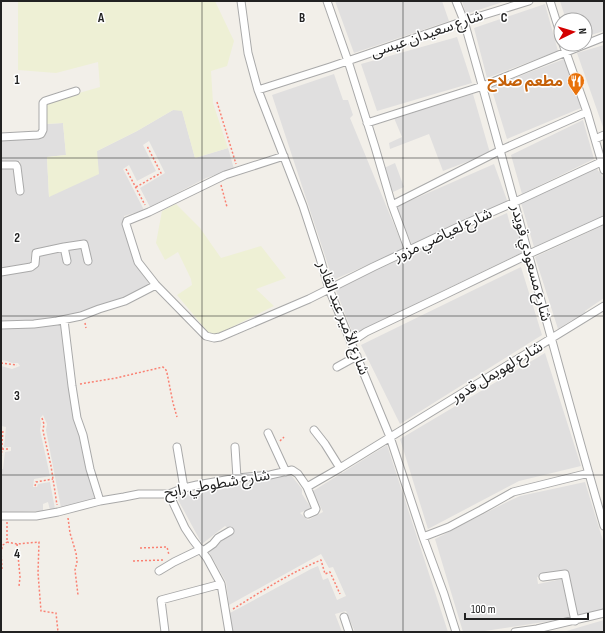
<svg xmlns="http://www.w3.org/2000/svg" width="605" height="633" font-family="'Sofia Sans Condensed','Noto Sans Arabic',sans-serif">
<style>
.residential{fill:#e0dfdf}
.farmland{fill:#eef0d5}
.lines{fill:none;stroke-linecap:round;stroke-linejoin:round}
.street-casing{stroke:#a9a9a9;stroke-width:9}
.path{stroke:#fa8072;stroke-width:1.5;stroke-dasharray:2 2;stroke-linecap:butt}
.street{stroke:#fff;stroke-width:7}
.grid{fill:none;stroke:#222;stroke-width:1;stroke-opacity:0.55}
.labels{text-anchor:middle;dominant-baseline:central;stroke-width:3;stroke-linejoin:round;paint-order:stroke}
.street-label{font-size:15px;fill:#222;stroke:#fff}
.food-label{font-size:15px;font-weight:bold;fill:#c56008;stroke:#fff;text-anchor:end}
.grid-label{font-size:13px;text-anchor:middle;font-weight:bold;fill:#222;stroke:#fff;stroke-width:3;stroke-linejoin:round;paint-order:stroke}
</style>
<rect width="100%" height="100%" fill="#f2efe9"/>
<path class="residential" d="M335,1H442L449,21L354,53Z
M462,1H506L466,14Z
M560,1H604V31L585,37V20H566Z
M545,4L558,51L487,78L474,28Z
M457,37L472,83L377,111L361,64Z
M604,45V127H603L577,53Z
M567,58L581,108L507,139L491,87Z
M334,74L343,100H348L353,115L350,118L404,249L333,280L272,95Z
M473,94L490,153L443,171L429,134L390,149L389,143L402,137L394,118Z
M173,110H182L195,158L228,148L234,169L206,178L150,207L140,188L165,173L149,141L143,145L156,171L137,181L129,165L123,169L144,210L124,216V225L136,265L150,285L121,299L81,313L57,318L33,321L1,322V276L30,271L37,266L39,255L61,251L64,265L71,262L69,250L81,248L85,265L92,263L87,240L32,250L30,264L1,269V169L14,168L17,193L23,192L20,161L1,163V140L45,137V124L63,123L66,155L47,157L49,197L97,151L137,131Z
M583,120L594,159L522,194L511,155Z
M395,163L404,187L393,192L384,168Z
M494,164L508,203L412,245L396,207Z
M597,167L598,171L601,172L604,181V216L534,247L521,203Z
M507,213L511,228L516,226L523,252L353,334L335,288Z
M604,225V298L585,311L586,313L576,321L572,320L558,329L535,257Z
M521,267L542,335L400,424L361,345Z
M61,324L74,421L79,436L86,469L97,500L61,508L46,430L47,424L43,415L40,418L41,424L40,430L50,476L34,479L33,487H37L38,484L50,482L55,509L50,510L48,502L43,504V511L1,513V469H3L5,452L11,451V447H4L6,427L1,426V366L12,369L20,366L18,363H12L7,361L1,360V327L34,326Z
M545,353L581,466L519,481L428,529L400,439Z
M387,445L448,632H355L346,611L335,614L342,632H233L230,613L311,569L318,566L323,580L328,578L337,600L346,596L333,567L329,568L321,554L229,605L226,582L209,552L233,531L225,526L202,544L176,496L291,475L302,489V494L311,508L300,513L308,520L323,512L313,491Z
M585,482L604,544V609L576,615L567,570L537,577L538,584L562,579L570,618L478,632H463L435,539L507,502L520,496Z
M604,620V632H563Z"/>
<path class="farmland" d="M18,1H215L234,41L227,66L211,71L213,103L228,148L195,158L182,111L173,110L137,131L97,151L99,174L49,197L47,157L66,155L63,123L45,124L44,103L100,87L98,62L56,73L18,70Z
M176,204L200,228L221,258L261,246L286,278L256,289L274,306L212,337L177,295L192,285L191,279L178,252L165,260L156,243L162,211Z"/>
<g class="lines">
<g class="street-casing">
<path id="street" d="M241,1L248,53L258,90L303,206L320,258L329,289L390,437L423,537L444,594L456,632
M327,1L348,61L375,147L392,205L409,251
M456,1L464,21C512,189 555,358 604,526
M550,1L561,36
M563,44L587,112L604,170
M258,90L330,67L464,21L529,1
M367,123L483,86L566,52L604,37
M1,137L38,135L41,134L43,130V103L45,101L76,91
M595,139L604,135
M284,156L225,175L149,212L127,221L126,224L138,262L156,285L206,336L214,338L220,337L309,299L373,267L458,227L515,202L601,162
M1,165H16L17,167L20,191
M392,205L501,150L587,112
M64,247L84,244L85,248L88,261
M1,272L31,267L35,264L36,253L64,247L67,261
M64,320L72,386L77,418L83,435L90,469L100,501
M1,325L34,324L57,321L81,316L99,309L125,301L156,285
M351,342L366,332L444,295L529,254L604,220
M337,367L357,356
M314,430L325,444L340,468
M268,433L286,472
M177,447L184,488
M235,447L237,478
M307,487L316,509L315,511L308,514
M169,494L185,528L193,540L207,558L221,584L229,632
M1,516H36L58,512L100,501L124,497L139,494H169L184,488L197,485L237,478L270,475L292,470L298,474L307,487L340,468L604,306
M423,537L449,527L481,510L513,492L589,473
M203,551L213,544L218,538L230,531
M159,571L174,562L201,549
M543,577L565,574L575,621
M344,617L349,632
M165,632L161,600L221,584
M515,632L537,629L604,613"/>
</g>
<path class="path" d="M217,102L236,164
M126,169L145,205
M221,185L227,207
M136,187L161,173L147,146
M85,323L86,328
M1,363L17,365
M80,384L116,378L163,367L166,370L167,373L173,403L177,417
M42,418L44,424L43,430L44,435L51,466L57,505
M280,441L284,437
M2,449H9
M1,461L3,429
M35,486L36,482L53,479
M68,518L70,533L76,553L77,562L75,570L78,595
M7,522V542L17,544L39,542L38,573L41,611L56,613L58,632
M17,544L20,577L19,586
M140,548L167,547L169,555
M133,561L163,560
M2,569L1,551L3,545L7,542
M233,609C262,591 290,573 321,560L325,574L330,572L340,594"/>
<use href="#street" class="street"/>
</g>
<path class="grid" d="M202,1V632M403,1V632M1,158H604M1,316H604M1,475H604"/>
<defs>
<g id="restaurant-pin" transform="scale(0.9)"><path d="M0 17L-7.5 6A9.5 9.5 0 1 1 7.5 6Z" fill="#e8710a" stroke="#fff"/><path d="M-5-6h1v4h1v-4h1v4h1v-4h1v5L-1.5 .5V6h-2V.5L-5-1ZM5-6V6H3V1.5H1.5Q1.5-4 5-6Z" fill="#fff"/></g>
</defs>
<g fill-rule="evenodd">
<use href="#restaurant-pin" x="576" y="81"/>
</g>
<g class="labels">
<g class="street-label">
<text transform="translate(427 34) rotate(-19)">شارع سعيدان عيسى</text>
<text transform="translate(443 235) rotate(-25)">شارع لعياضي مزوز</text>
<text transform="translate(531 263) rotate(75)">شارع مسعودي قويدر</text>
<text transform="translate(343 318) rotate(69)">شارع الأمير عبد القادر</text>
<text transform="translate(497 372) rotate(-31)">شارع لهويمل قدور</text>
<text transform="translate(217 484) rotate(-10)">شارع شطوطي رابح</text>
</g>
<g class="food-label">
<text x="563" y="81">مطعم صلاح</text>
</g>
</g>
<g class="grid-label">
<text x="101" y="22">A</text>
<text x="302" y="22">B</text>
<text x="504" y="22">C</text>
<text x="17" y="84">1</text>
<text x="17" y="242">2</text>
<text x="17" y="400">3</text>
<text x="17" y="558">4</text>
</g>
<rect width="605" height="633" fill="none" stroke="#222222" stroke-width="4"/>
<g transform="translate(573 32) rotate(85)"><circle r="19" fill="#ffffff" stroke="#a7a7a7"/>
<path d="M0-3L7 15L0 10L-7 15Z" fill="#d40000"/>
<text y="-6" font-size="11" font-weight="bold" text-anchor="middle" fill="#222222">N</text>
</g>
<path d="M465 613v6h123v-6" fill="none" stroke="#222222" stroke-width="2"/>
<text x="471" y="613" font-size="12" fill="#222222" stroke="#ffffff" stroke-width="3" paint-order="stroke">100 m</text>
</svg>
